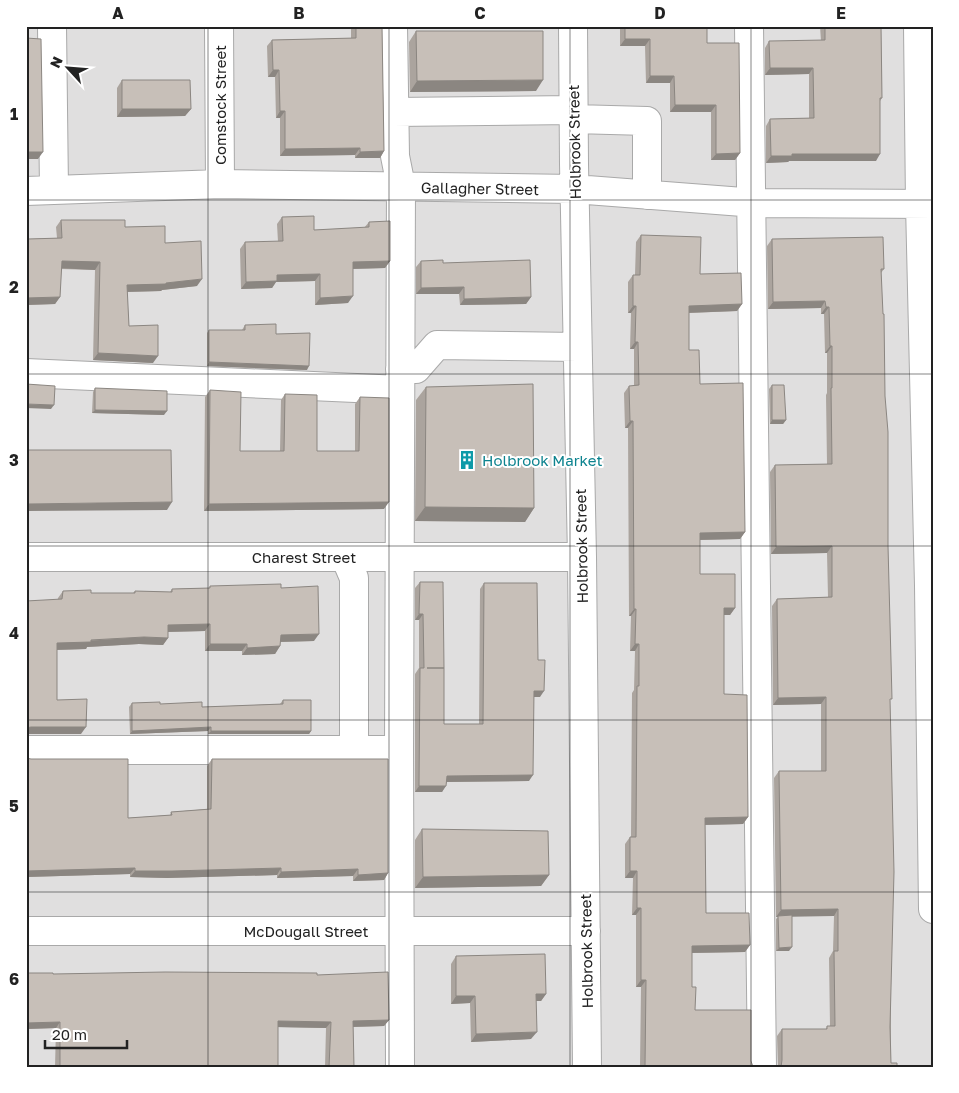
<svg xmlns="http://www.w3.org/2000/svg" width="959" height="1093" font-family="'Golos Text',sans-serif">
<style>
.residential{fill:#e0dfdf}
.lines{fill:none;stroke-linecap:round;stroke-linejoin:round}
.minor-casing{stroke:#a9a9a9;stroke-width:30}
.minor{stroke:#fff;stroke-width:28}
.wall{fill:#aba49e}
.shaded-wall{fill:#8b8681}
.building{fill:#c7bfb8;stroke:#8b8681}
.grid{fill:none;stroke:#222;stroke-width:1;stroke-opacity:0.55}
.labels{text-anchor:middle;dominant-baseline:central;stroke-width:4;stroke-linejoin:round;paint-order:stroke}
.street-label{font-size:15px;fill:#222;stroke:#fff}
.culture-label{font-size:15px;fill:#0d838f;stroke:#fff;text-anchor:start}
.neatline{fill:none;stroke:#222;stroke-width:2}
.grid-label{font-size:16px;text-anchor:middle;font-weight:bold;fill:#222}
</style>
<rect width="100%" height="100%" fill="#f2efe9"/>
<path class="residential" d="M26,26H933V1067H26Z"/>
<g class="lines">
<g class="minor-casing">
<path id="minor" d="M52,26L54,190
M219,26L220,184
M393,26L395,156L401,186L399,750L400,1067
M573,26L574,164L582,557L587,1067
M749,26L762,1067
M918,26L920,204L929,586L933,909
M394,112L573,110
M574,119L647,121V195
M26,191L220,184L574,189L756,203L933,204
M400,369H416L437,345L577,347
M26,373L400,390
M26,557H582
M345,557L354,578V750
M26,750H399
M26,931H586"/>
</g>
<use href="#minor" class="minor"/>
</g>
<path class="wall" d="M351,26H382L384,151L380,158H355V155L280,156V118H276L275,77H268L267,46L272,40L351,38Z
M620,26H707V43L740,153L735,160H711V112H670V83H646L645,46H620Z
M820,26H881L882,98L880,101L876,161H789L788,162L766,163V126L770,119L809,118V74L765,75V48L769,41H821Z
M416,31L536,91L410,92L409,42Z
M122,80L191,109L185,116L117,117V88Z
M282,217L314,230L364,228L369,222L390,261L385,268L353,269L348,303L315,305V281L276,282L272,288L241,289L240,249L245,242H278L277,224Z
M61,220L125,227L165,243L197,286L162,290L161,291L127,292L129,326L153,363L93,360L95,270L61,269L60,297L55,304L26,305V242L28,239L57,238L56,227Z
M641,235L700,274L742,304L737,311L689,313V350L745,532L740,539L700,540V574L735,608L730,615H724V694L748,817L743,824L705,825L706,913L750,945L745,952L692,953V987L695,1010L751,1061L753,1067H640L641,987H636V915H632L633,878H625V844L630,837H631L632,693L634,690L635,651H630L631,616H629L628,428H625L624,393L629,386H634V349H630L631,313H628V282L633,275H635L636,242Z
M772,239L884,269L881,273L888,546L890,702L891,1063L897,1067H778L777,1036L782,1029H826L827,1026H830L829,958L833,951L834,916H792L789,951H776V919L778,917H776L774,778L779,771H821V704L773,705L772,606L777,599L828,597L827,553L771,554L770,472L775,465L827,464L826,395L827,393V353H825L824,314H821V308L768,309L767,246Z
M421,261L443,263L531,297L526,304L460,305L459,294H416V267Z
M245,325L276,334L307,370L207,366V333L209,330H242Z
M772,385L786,420L783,424H770L769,389Z
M426,387L534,508L525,522L415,521L416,400Z
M95,388L164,415L92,413L93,392Z
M210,390L240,451H280L281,400L285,394L317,451H355V404L360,397L384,509L204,511L205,397Z
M420,582L444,724H479L480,589L484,583L538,660L540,697H534L529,781L447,782L442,792H415V674L419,668V620H415V588Z
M210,586L281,588L314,641L280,642V646L275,654L242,655V651H205V631L168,632V638L163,645L139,644L87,647L86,649L57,650V700L81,734H26L58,598L63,591L91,593H133L135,591L170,592L172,589L209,588Z
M283,700L311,731L309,734H208V731L130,734L129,707L132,703L202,707L280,704Z
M26,758L128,818L170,815L171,812L207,809V766L212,759L388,873L384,880L353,881V876L277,878V875L167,878L130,877V874L26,877Z
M422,829L549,875L541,886L415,888V840Z
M456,956L546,994L541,1001H536L531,1039L471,1042L470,1003L451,1004V964Z
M26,973L53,974L317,975L389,1020L384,1026L353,1027L354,1067H325L326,1028L278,1027V1067H55L56,1028L26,1029Z"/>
<path class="shaded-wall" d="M625,39H650L645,46H620Z
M770,68H813L809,74L765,75Z
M273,70H279L275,77H268Z
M650,76H674L670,83H646Z
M543,80L536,91L410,92L417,81Z
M675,105H716L711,112H670Z
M122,109H191L185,116L117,117Z
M280,111H285L280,118H276Z
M360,148L355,155L280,156L285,149Z
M384,151L380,158H355L360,152Z
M26,152H43L38,159H26Z
M740,153L735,160H711L716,154Z
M792,154H880L876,161H789L788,162L766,163L771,156Z
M62,261L100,262L95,270L57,268Z
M390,261L385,268L348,269L353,262Z
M320,274L315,281L276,282L272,288L241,289L246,282L277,275Z
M202,279L197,286L162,290L161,291L122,292L127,285L166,283Z
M464,287L459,294H416L421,288Z
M353,296L348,303L315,305L320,298Z
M60,297L55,304L26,305V298Z
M531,297L526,304L460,305L464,299Z
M825,301L821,308L768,309L773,302Z
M742,304L737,311L684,313L689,306Z
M633,306H636L631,313H628Z
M826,307H829L824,314H821Z
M635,342H638L634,349H630Z
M830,346H832L827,353H825Z
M98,353L158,356L153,363L93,360Z
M209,362L309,366L307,370L207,366Z
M26,404L54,405L51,409L26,408Z
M95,410L167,411L164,415L92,413Z
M772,420H786L783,424H770Z
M630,421H633L628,428H625Z
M172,502L167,510L26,511V504Z
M389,502L384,509L204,511L209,504Z
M425,507L534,508L525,522L415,521Z
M745,532L740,539L695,540L700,533Z
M832,546L827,553L771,554L776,547Z
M724,608H735L730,615H720Z
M634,609H636L631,616H629Z
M419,614H423L419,620H415Z
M210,624L205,631L163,632L168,625Z
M319,634L314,641L276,642L281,635Z
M144,637L168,638L163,645L139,644L87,647L86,649L52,650L57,643Z
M210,644H247L242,651H205Z
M635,644H639L635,651H630Z
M280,646L275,654L242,655L247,648Z
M534,691H544L540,697H530Z
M826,697L821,704L773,705L778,698Z
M31,727H86L81,734H26V728Z
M211,727L208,731L130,734L132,731Z
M211,731H311L309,734H208Z
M533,775L529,781L442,782L447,776Z
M419,786H446L442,792H415Z
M748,817L743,824L700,825L705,818Z
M135,868L130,874L26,877V871Z
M281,868L277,875L167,878L130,877L135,871Z
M358,869L353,876L277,878L281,872Z
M630,871H637L633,878H625Z
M388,873L384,880L353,881L358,875Z
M549,875L541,886L415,888L423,877Z
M637,908H641L636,915H632Z
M838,909L834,916L776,917L781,910Z
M750,945L745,952L687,953L692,946Z
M792,947L789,951H776L779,948Z
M641,980H646L641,987H636Z
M536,994H546L541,1001H530Z
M456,996H475L470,1003L451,1004Z
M389,1020L384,1026L349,1027L353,1021Z
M278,1021L331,1022L326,1028L274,1027Z
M60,1022L56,1028L26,1029V1023Z
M537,1032L531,1039L471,1042L476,1034Z"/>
<path class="building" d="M356,26H382L384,151L360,152V148L285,149V111H280L279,70H273L272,40L356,38Z
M625,26H707V43H739L740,153L716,154V105H675L674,76H650V39H625Z
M825,26H881L882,98H880V154H792V156H771L770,119L814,118L813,68H770L769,41L825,40Z
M416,31H543V80L417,81Z
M26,38L41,39L43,152H26Z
M122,80H190L191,109H122Z
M314,216V230L369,227V222L390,221V261L353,262V296L320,298V274L277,275V281L246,282L245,242L283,241L282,217Z
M61,220H125V227L165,226V243L201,241L202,279L166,283V284L127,285L129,326L158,325V356L98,353L100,262L62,261L60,297L26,298V259H28V239L62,238Z
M641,235L701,237L700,274L741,273L742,304L689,306V350H699L700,384L743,383L745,532L700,533V574H735V608H724V694L747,695L748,817L705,818L706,913H749L750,945L692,946V987H696L695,1010H751V1061L753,1067H645L646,980H641V908H637V871H630V837H636L637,686H639V644H635L636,609H634L633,421H630L629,386L639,385L638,342H635L636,306H633V275H640Z
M883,237L884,269H881L883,314H884L885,396L888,432V546L892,699H890L894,872L890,1027L891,1063H897V1067H781L782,1060V1029H827V1026H835L834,951H838V909L781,910L779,771H826V697L778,698L777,599L832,597V546L776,547L775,465L832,464L831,388H832V346H830L829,307H826L825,301L773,302L772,239Z
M443,260V263L530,260L531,297L464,299V287L421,288V261Z
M276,324V334L310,333L309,366L209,362V330H245V325Z
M26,384L55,386L54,405L26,404Z
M533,384L534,508L425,507L426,387Z
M772,385H784L786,420H772Z
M95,388L167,391V411L95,410Z
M210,390L241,392L240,451H284L285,394L317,395V451H359L360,397L389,398V502L209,504Z
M26,450H171L172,502L26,504Z
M420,582H443L444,668H427H444V724H483L484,583H537L538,660H545L544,691H534L533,775L447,776L446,786H419L420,668H424L423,614H419Z
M281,584V588L318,586L319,634L281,635L280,646L247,648V644H210V624L168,625V638L144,637L91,640V642L57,643V700L87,699L86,727H31L26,728V601L62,599L63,591L91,590V593H135V591L172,592V589L210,588V586Z
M283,700H311V731H211V727L132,731V703L160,702V704L202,702V707L283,704Z
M26,758L31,759H128V818L172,815L171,812L211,809L212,759H388V873L358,875V869L281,872V868L172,871H135V868L26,871Z
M422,829L548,831L549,875L423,877Z
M792,915V947L779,948L778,916Z
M545,954L546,994H536L537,1032L476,1034L475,996H456V956Z
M165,972L317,973V975L388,972L389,1020L353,1021L354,1067H329L331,1022L278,1021V1067H60V1022L26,1023V973H53V974Z"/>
<path class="grid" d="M208,26V1067M389,26V1067M570,26V1067M751,26V1067M26,200H933M26,374H933M26,546H933M26,720H933M26,892H933"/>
<defs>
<g id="building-bare" transform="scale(1.5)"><path d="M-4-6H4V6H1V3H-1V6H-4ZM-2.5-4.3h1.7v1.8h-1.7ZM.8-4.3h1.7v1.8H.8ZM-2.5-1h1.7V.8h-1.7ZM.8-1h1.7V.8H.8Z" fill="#0f9aa8" stroke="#fff" stroke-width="2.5" paint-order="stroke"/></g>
</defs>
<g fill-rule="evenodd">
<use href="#building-bare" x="467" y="460"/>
</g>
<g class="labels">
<g class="street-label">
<text transform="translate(220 105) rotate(-90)">Comstock Street</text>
<text transform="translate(574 142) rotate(-91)">Holbrook Street</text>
<text transform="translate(480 188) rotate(1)">Gallagher Street</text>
<text transform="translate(581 546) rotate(-91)">Holbrook Street</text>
<text x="304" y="557">Charest Street</text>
<text x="306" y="931">McDougall Street</text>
<text transform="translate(586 951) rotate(-91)">Holbrook Street</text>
</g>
<g class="culture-label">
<text x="482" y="460">Holbrook Market</text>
</g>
</g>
<rect width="959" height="1093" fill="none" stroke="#ffffff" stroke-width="55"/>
<g transform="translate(68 68) rotate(296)" stroke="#ffffff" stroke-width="4" paint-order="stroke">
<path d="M0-4L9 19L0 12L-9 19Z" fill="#222222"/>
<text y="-8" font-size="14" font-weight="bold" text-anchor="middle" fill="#222222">N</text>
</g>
<path d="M45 1040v8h82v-8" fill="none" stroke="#222222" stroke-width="2.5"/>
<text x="52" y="1040" font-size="15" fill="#222222" stroke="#ffffff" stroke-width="4" paint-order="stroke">20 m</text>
<rect x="28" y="28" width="904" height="1038" class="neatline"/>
<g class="grid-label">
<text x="118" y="19">A</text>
<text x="299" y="19">B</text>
<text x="480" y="19">C</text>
<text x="660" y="19">D</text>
<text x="841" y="19">E</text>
<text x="14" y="120">1</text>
<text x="14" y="293">2</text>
<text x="14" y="466">3</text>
<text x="14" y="639">4</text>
<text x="14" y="812">5</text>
<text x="14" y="985">6</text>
</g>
</svg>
